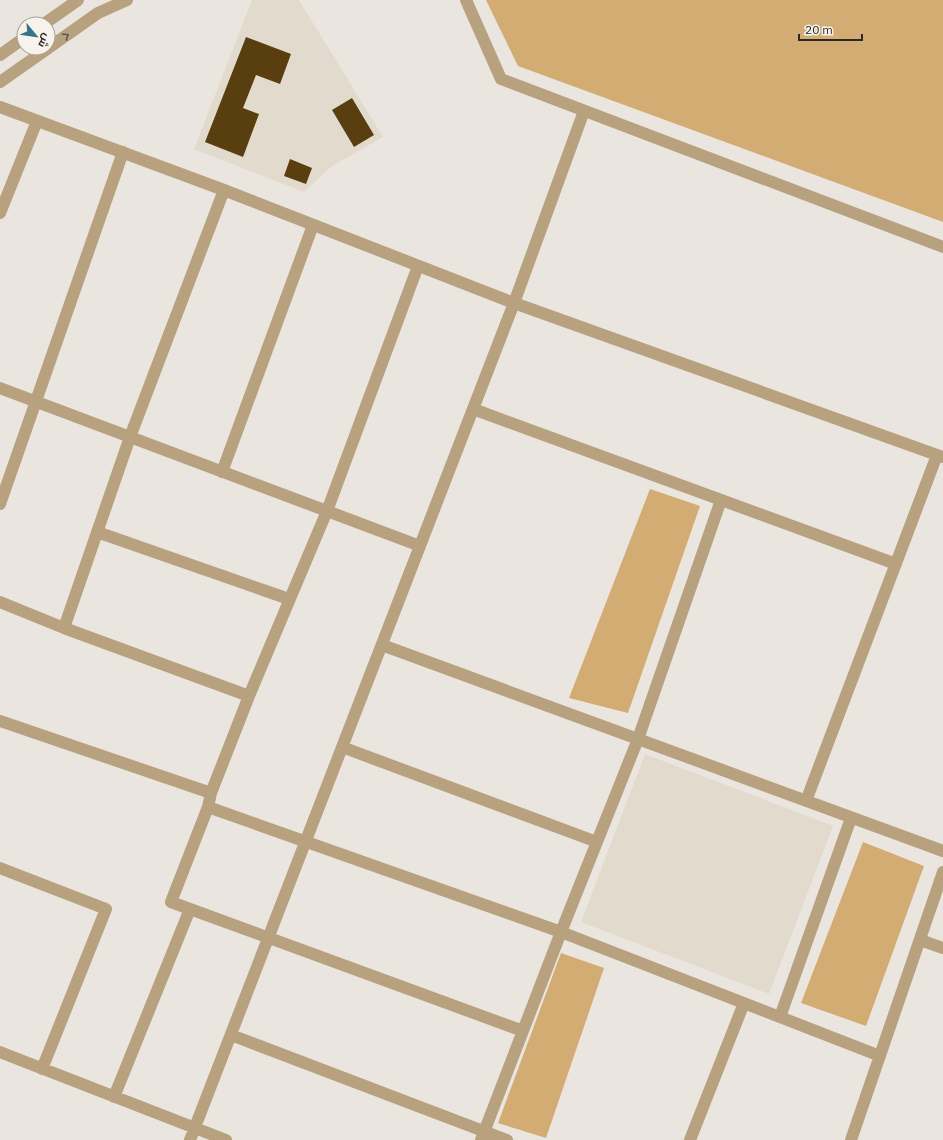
<svg xmlns="http://www.w3.org/2000/svg" width="943" height="1140" font-family="'IBM Plex Sans',Cairo,sans-serif">
<style>
.built{fill:#e2dacd}
.green{fill:#d2ac72}
.building{fill:#593f0f}
.lines{fill:none;stroke-linecap:round;stroke-linejoin:round}
.minor{stroke:#b7a17f;stroke-width:12}
.oneway{stroke:#62594a}
</style>
<rect width="100%" height="100%" fill="#eae6df"/>
<path class="built" d="M252,0H299L383,137L332,166L304,192L194,149Z
M645,754L833,826L769,994L581,922Z"/>
<path class="green" d="M486,0H943V222L518,66Z
M650,489L700,506L628,713L569,698Z
M863,842L924,866L866,1026L801,1003Z
M561,953L604,968L546,1138L498,1123Z"/>
<path class="building" d="M246,37L291,54L280,84L256,75L243,108L259,114L243,157L205,142Z
M352,98L374,135L354,147L332,110Z
M290,159L312,168L306,184L284,176Z"/>
<g class="lines">
<path class="minor" d="M466,0L501,79L943,247
M44,24L78,0
M0,55L24,38
M0,82L98,13L127,0
M0,107L224,190L514,303L190,1140
M584,111L514,303L943,457
M0,213L37,121
M0,388L420,546
M473,409L896,564
M222,472L313,225
M0,504L123,152
M97,532L289,599
M0,602L64,628L249,696
M64,628L130,437L224,190
M382,645L943,851
M0,721L211,793
M342,747L597,842
M806,801L937,455
M208,807L211,793L249,696L327,511L418,266
M0,868L106,909L42,1069
M190,909L171,902L208,807L561,932L880,1056
M920,940L943,948
M780,1017L851,818
M231,1035L507,1140
M0,1052L226,1140
M114,1097L190,909L523,1031
M481,1140L561,932L638,739L721,500
M690,1140L744,1003
M851,1140L943,872"/>
</g>
<defs><path id="oneway-chevron" d="M-2-3.5L2.5 0L-2 3.5" fill="none" stroke-width="1.6" stroke-linecap="round" stroke-linejoin="round"/></defs>
<use class="oneway" href="#oneway-chevron" transform="translate(66 36) rotate(-35)"/>
<g transform="translate(36 36) rotate(119)"><circle r="19" fill="#f7f3ec" stroke="#a5a29d"/>
<path d="M0-3L7 15L0 10L-7 15Z" fill="#38738b"/>
<text y="-6" font-size="11" font-weight="bold" text-anchor="middle" fill="#2a2926">ش</text>
</g>
<path d="M799 34v6h63v-6" fill="none" stroke="#2a2926" stroke-width="2"/>
<text x="805" y="34" font-size="12" fill="#2a2926" stroke="#f7f3ec" stroke-width="3" paint-order="stroke">20 m</text>
</svg>
